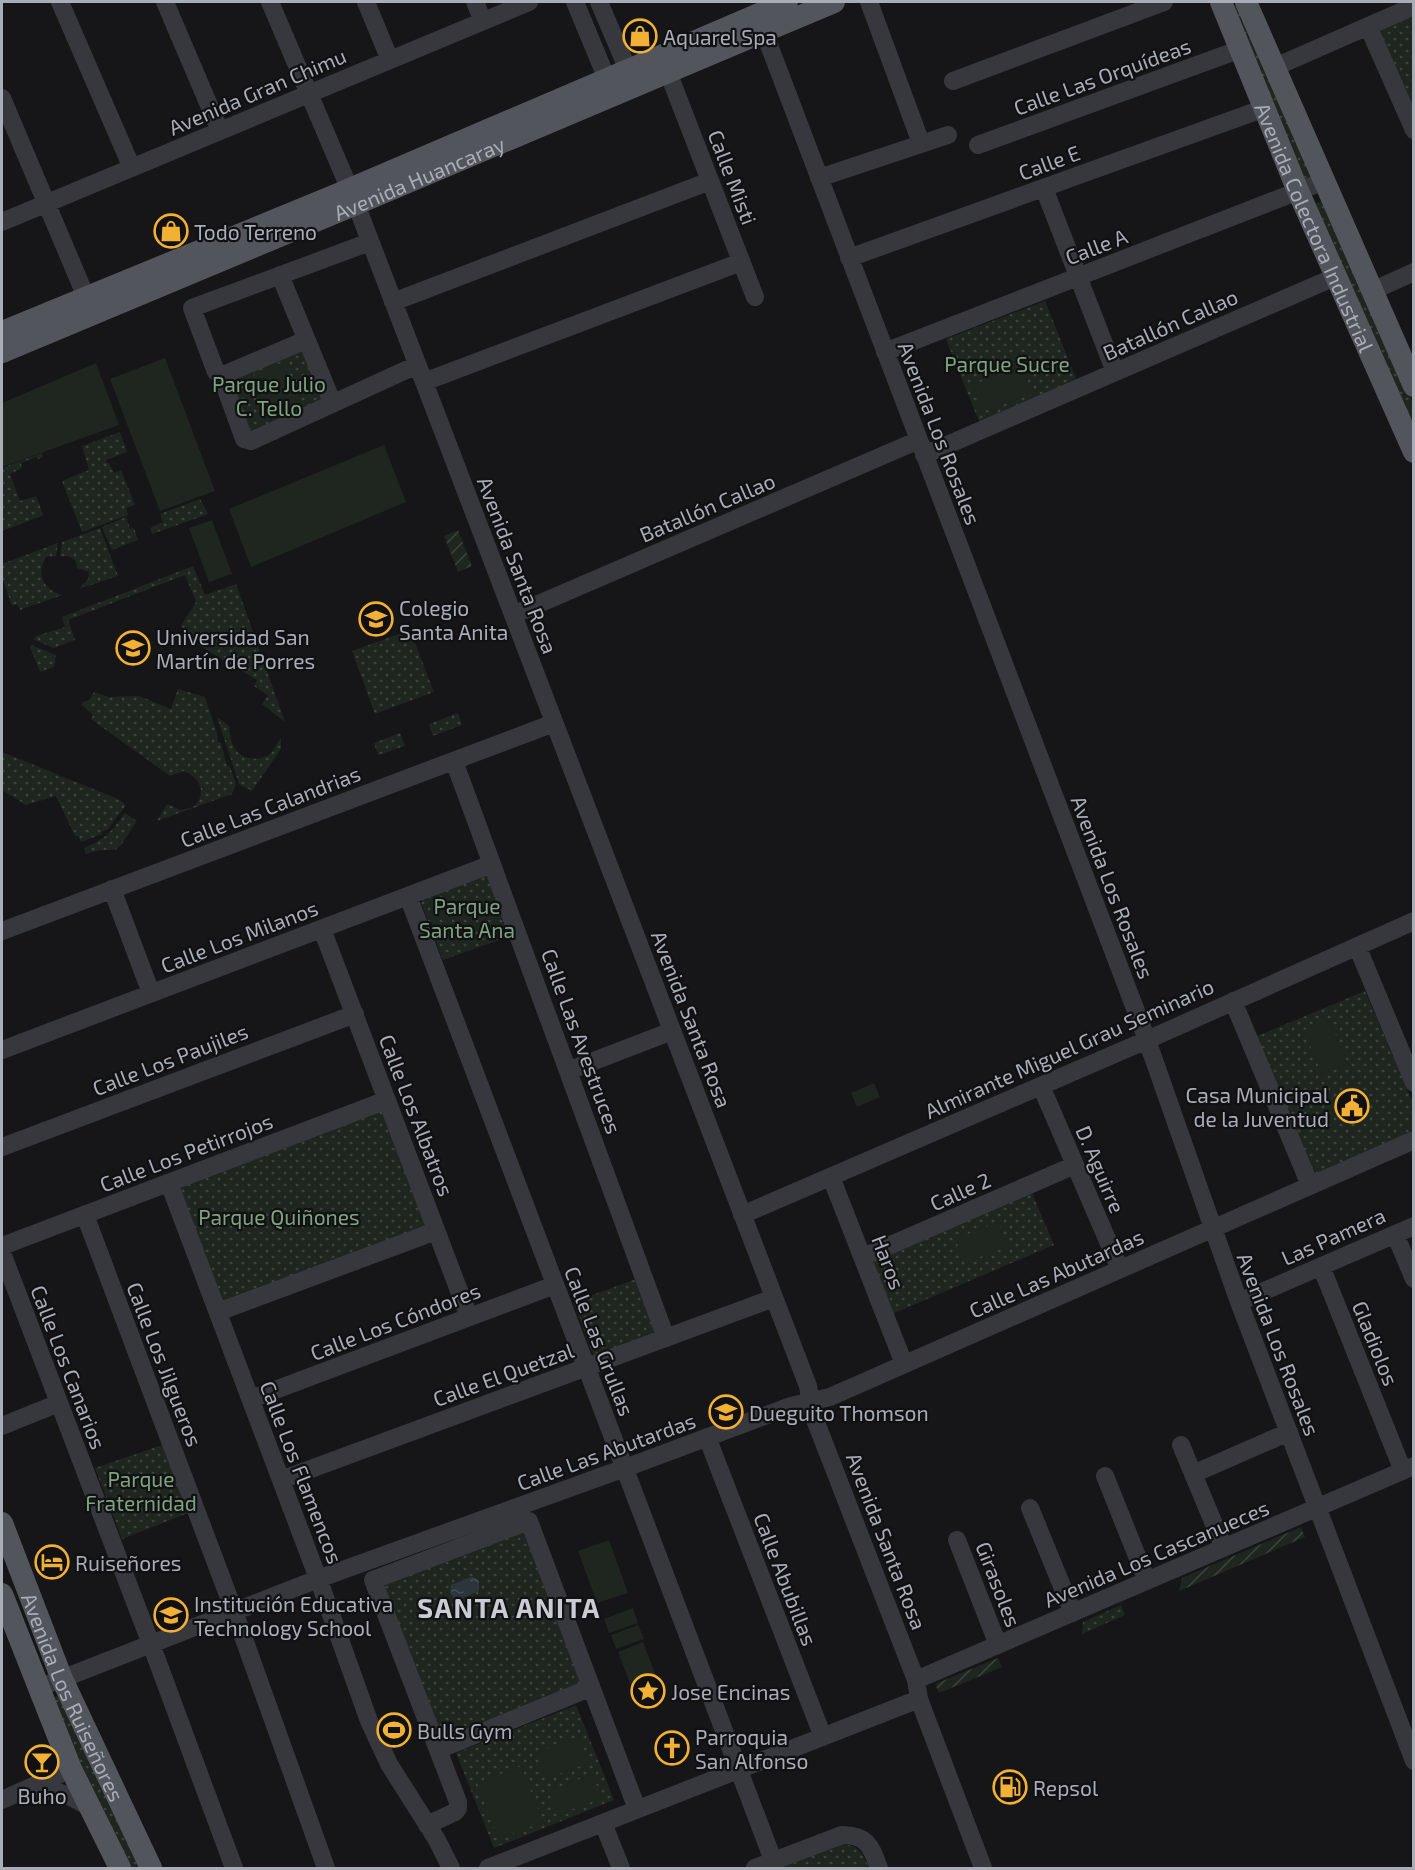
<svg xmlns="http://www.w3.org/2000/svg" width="1415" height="1870" font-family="'Exo 2',sans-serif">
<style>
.grass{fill:url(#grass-dots)}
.garden{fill:url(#garden-furrows)}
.pitch{fill:#1e261f}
.water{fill:url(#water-ripples)}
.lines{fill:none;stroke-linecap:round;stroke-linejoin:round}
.minor{stroke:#37383d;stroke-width:18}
.major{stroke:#53555c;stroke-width:22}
.labels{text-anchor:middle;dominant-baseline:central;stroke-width:4.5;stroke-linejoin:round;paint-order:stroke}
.poi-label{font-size:21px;fill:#a8adb8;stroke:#111113;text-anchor:start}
.street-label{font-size:21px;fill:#a8adb8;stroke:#111113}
.park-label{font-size:21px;fill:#7fa381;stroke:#111113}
.district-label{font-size:27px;font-weight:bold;letter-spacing:1.5px;fill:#c9ccd4;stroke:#111113}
</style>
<defs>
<pattern id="grass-dots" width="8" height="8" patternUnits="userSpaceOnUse" patternTransform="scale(1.5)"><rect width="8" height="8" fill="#1e261f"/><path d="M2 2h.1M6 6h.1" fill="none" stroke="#3c433d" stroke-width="1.8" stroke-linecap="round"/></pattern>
<pattern id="garden-furrows" width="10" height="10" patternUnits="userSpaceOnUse" patternTransform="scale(1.5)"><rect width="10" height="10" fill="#1e261f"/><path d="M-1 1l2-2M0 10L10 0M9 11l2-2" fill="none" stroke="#3c433d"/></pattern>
<pattern id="water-ripples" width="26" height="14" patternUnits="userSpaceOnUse" patternTransform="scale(1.5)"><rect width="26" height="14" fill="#2c353c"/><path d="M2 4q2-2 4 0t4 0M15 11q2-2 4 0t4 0" fill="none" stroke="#485056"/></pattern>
</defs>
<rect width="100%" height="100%" fill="#161618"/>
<path class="grass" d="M1239,4L1311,176L1302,180L1229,7Z
M1413,12V113L1377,28Z
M1322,201L1324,202L1413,403V437L1312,205Z
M1045,301L1077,381L980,424L946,339Z
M300,348L325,402L255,436L247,431L230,381Z
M120,432L127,452L106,460L107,463H109L114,473L121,470L135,505L126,508L128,515L82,532L62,481L89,470L82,446Z
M42,453L43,457L38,459L36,457L21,463L22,468L10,474L20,501L36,496L43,514L42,516L2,531V468Z
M200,499L208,514L152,534L150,528L163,522L160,514Z
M126,517L130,529L134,528L138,540L112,550L102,527Z
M100,528L118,576L79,589L88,579L89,572L77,568C77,558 69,554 60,557L62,542Z
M58,543L56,556L46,557C35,574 44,590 62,595L20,610L17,604L12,606L2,577V564Z
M193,566L205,595L236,584L285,722L262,704L268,695L254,686L257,680L190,640L193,636L181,626L196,602L185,575L68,620L75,640L54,648L34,640L36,636L65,627L62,617Z
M410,630L434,692L375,714L352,651Z
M31,645L56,655L54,667L40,672L30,647Z
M178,689L205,697L217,733L218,742L221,743L227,766L230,767L236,784L232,794L157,821L167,804L180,810C184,809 190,809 194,806C209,794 198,775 183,771L170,776L91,719L93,715L82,705L83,702L89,700L94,692L109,697L139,696L171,709Z
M458,713L462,725L433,736L429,724Z
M217,717L229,726C230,732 230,739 233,745C238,759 259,763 270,754C275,749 278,742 281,737V749L252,791L239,784Z
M400,733L405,746L378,755L374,743Z
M2,752L118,799L126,805L108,829L101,832L102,834L81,842L78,836H75L56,796L26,805L2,790Z
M125,813L137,821L121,845L115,850H100L86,854L84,848C107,838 110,833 125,813Z
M484,876L489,877L510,936L443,960L421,903L423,898Z
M1365,991L1413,1103V1131L1314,1175L1255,1037Z
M384,1109L427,1227L222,1306L176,1188Z
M1032,1193L1054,1245L892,1314L872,1264L874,1260Z
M639,1278L659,1333L594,1357L573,1302Z
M162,1445L188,1513L122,1539L95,1468Z
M523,1529L585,1684L442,1743L382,1581Z
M1121,1605L1125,1615L1082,1634L1083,1622Z
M61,1694L146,1868H129L51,1699Z
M576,1705L614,1800L494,1848L456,1753Z
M836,1843C858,1846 861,1848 869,1868H786V1863Z"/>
<path class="garden" d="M458,530L472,566L458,572L444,536Z
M1301,1527L1305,1537L1179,1591L1182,1578Z
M998,1658L1002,1667L939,1693L935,1684Z"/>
<path class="pitch" d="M165,358L215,491L160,511L110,379Z
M283,362L302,405L274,417L254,374Z
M96,363L119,425L2,467V403Z
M1022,366L1032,393L982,412L972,385Z
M384,445L406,502L251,567L229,509Z
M212,520L232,574L209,582L189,528Z
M1329,1019L1348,1064L1322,1075L1304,1030Z
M874,1083L880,1097L857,1107L851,1093Z
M998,1222L1008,1246L965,1263L955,1239Z
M609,1540L628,1593L597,1603L578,1551Z
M633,1608L638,1623L609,1633L604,1619Z
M638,1625L644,1639L616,1649L611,1635Z
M643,1642L658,1681L633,1691L618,1652Z
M580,1737L589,1763L546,1779L536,1753Z
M521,1766L543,1822L499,1839L477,1783Z
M592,1774L602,1798L557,1815L548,1791Z"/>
<path class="water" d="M471,1577L476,1578L479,1582V1591L458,1600L454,1599L450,1593L451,1585Z"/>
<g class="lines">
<path class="minor" d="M60,2L132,168
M165,2L220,131
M270,2L356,204L808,1386L812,1412L916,1680L919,1699L983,1868
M366,2L390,60
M475,2L483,21
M575,2L607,79
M599,2L628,70
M869,2L921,143
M1368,26L1414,130
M764,32L1147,1040L1239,1302L1414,1761
M1275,67L1414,6
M668,72L755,297
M953,81L1164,2
M2,98L86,297
M978,145L1241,49
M819,178L948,135
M1044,188L1115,372
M2,222L529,2
M849,258L1265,108
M280,275L333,404
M1372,291L1414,272
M393,302L710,181
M885,352L1324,181
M223,375L216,372L192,308L370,242
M223,375V381L244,439L251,441L417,365
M223,375L306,340
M424,382L741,262
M924,455L1335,277
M513,615L919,440
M454,761L666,1338
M112,889L151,993
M408,896L776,1868
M322,929L469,1317
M2,931L554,723
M1357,946L1414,1083
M1233,1001L1310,1185
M2,1050L492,864
M568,1071L672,1031
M1041,1086L1120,1269
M2,1147L355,1014
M831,1177L904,1364
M169,1183L322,1589L369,1721L389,1764L437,1840L451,1868
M85,1215L234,1611L326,1868
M742,1215L1147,1040L1414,921
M1395,1234L1414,1279
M2,1246L387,1100
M2,1253L151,1644L234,1868
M863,1257L1075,1165
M1321,1266L1403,1471
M1239,1302L1414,1226
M218,1312L436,1231
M251,1399L555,1285
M2,1426L59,1403
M707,1437L823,1737
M1181,1445L1224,1548
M1193,1474L1289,1432
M1105,1476L1147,1581
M281,1480L774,1298
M1030,1508L1073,1613
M957,1540L998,1645
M916,1680L1414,1466
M51,1683L318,1579L636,1464L791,1406L830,1397L1414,1140
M438,1750L590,1688
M30,1791C55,1787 67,1795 88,1806
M2,1800L71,1769
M603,1823L621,1868
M427,1825L455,1812L458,1808V1802L373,1580L529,1521L637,1809
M488,1868L919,1699
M755,1868L842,1835C868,1835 871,1847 879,1868"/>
<g class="major">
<path id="s1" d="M1221,2L1298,191L1414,452"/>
<path d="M1246,2L1414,386"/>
<path d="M2,332L336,195L787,2"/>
<path id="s2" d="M2,352L356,204L834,2"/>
<path id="s3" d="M2,1523L62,1679L151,1868"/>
<path d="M2,1594L71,1769L120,1868"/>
</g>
</g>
<defs>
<g id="shop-ring" transform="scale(1.725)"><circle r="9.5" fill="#111113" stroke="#f2b134" stroke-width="1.5"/><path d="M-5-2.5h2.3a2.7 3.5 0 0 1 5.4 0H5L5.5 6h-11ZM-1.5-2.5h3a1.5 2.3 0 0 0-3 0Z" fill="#f2b134"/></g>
<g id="school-ring" transform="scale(1.725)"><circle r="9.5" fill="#111113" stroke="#f2b134" stroke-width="1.5"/><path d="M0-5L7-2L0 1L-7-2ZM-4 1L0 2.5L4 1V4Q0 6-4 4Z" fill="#f2b134"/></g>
<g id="university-ring" transform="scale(1.725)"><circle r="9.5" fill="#111113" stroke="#f2b134" stroke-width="1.5"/><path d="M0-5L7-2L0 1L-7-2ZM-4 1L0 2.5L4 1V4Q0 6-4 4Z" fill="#f2b134"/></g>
<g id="civic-ring" transform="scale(1.725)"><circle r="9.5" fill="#111113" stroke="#f2b134" stroke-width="1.5"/><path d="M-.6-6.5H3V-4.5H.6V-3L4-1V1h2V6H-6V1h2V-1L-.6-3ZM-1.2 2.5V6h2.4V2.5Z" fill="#f2b134"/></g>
<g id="hotel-ring" transform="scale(1.725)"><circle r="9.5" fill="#111113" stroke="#f2b134" stroke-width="1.5"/><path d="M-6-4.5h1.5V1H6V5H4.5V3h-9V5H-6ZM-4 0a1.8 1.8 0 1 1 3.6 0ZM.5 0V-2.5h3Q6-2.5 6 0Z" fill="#f2b134"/></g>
<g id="sight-ring" transform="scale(1.725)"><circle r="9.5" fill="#111113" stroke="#f2b134" stroke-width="1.5"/><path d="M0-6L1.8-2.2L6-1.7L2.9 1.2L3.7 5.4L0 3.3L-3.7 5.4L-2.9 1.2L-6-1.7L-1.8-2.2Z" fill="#f2b134"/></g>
<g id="stadium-ring" transform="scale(1.725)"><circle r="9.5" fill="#111113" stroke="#f2b134" stroke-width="1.5"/><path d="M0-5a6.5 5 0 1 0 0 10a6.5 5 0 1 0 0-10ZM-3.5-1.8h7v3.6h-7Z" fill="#f2b134"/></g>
<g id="church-ring" transform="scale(1.725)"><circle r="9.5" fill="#111113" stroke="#f2b134" stroke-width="1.5"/><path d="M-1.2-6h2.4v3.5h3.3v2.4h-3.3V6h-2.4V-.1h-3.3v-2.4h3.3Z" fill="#f2b134"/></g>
<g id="bar-ring" transform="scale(1.725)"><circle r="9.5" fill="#111113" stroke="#f2b134" stroke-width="1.5"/><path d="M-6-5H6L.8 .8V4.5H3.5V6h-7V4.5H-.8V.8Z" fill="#f2b134"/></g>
<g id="fuel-ring" transform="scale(1.725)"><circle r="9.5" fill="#111113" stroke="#f2b134" stroke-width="1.5"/><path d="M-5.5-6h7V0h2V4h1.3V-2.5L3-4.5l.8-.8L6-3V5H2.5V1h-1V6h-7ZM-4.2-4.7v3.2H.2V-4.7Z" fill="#f2b134"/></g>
</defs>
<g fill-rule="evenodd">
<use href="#shop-ring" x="640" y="36"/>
<use href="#shop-ring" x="171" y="231"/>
<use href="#school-ring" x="376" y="619"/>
<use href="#university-ring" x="133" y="648"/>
<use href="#civic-ring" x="1352" y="1106"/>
<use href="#school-ring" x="726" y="1412"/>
<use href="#hotel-ring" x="52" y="1562"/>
<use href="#school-ring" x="171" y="1615"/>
<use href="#sight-ring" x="648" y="1691"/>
<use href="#stadium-ring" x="394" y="1730"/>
<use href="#church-ring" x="672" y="1748"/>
<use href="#bar-ring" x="42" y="1762"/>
<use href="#fuel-ring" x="1010" y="1787"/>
</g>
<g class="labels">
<g class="poi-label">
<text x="663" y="36">Aquarel Spa</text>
<text x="194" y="231">Todo Terreno</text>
<text x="399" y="607">Colegio<tspan x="399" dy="24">Santa Anita</tspan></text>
<text x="156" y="636">Universidad San<tspan x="156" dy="24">Martín de Porres</tspan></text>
<text x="1329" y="1094" text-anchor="end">Casa Municipal<tspan x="1329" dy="24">de la Juventud</tspan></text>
<text x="749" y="1412">Dueguito Thomson</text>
<text x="75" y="1562">Ruiseñores</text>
<text x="194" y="1603">Institución Educativa<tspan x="194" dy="24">Technology School</tspan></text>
<text x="671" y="1691">Jose Encinas</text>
<text x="417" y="1730">Bulls Gym</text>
<text x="695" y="1736">Parroquia<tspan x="695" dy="24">San Alfonso</tspan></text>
<text x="1033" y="1787">Repsol</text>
<text x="42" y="1795" text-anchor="middle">Buho</text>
</g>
<g class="street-label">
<text transform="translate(1102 76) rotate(-20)">Calle Las Orquídeas</text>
<text transform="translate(257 91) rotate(-23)">Avenida Gran Chimu</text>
<text transform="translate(1049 162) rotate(-20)">Calle E</text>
<text transform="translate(733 177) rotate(69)">Calle Misti</text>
<text stroke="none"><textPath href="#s2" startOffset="452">Avenida Huancaray</textPath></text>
<text stroke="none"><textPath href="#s1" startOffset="244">Avenida Colectora Industrial</textPath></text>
<text transform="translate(1096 246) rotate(-21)">Calle A</text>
<text transform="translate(1170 324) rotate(-24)">Batallón Callao</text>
<text transform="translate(940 433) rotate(69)">Avenida Los Rosales</text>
<text transform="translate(707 507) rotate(-23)">Batallón Callao</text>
<text transform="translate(518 565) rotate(69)">Avenida Santa Rosa</text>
<text transform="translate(270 806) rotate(-21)">Calle Las Calandrias</text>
<text transform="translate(1113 887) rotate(69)">Avenida Los Rosales</text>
<text transform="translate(239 936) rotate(-21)">Calle Los Milanos</text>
<text transform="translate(692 1019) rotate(69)">Avenida Santa Rosa</text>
<text transform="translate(582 1041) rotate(70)">Calle Las Avestruces</text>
<text transform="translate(1069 1048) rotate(-24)">Almirante Miguel Grau Seminario</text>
<text transform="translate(170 1059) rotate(-21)">Calle Los Paujiles</text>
<text transform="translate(417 1115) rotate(69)">Calle Los Albatros</text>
<text transform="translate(186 1152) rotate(-21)">Calle Los Petirrojos</text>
<text transform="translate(1101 1169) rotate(67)">D. Aguirre</text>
<text transform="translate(960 1191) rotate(-24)">Calle 2</text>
<text transform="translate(1333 1236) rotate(-24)">Las Pamera</text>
<text transform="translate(889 1262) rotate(69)">Haros</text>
<text transform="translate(1056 1273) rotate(-24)">Calle Las Abutardas</text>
<text transform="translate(395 1321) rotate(-21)">Calle Los Cóndores</text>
<text transform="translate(600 1341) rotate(69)">Calle Las Grullas</text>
<text transform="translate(1376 1343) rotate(68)">Gladiolos</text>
<text transform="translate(1279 1344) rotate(69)">Avenida Los Rosales</text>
<text transform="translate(165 1364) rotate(69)">Calle Los Jilgueros</text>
<text transform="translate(69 1367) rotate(69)">Calle Los Canarios</text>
<text transform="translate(503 1374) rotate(-20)">Calle El Quetzal</text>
<text transform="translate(606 1451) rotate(-20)">Calle Las Abutardas</text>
<text transform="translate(302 1472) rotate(69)">Calle Los Flamencos</text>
<text transform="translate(887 1541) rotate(69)">Avenida Santa Rosa</text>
<text transform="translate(1156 1553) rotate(-23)">Avenida Los Cascanueces</text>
<text transform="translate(786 1579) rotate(69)">Calle Abubillas</text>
<text transform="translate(999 1584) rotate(69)">Girasoles</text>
<text stroke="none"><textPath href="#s3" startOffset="188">Avenida Los Ruiseñores</textPath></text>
</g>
<g class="park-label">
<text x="1007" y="363">Parque Sucre</text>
<text x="269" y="383">Parque Julio<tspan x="269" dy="24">C. Tello</tspan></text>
<text x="467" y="905">Parque<tspan x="467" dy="24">Santa Ana</tspan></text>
<text x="279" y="1216">Parque Quiñones</text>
<text x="141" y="1478">Parque<tspan x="141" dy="24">Fraternidad</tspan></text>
</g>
<g class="district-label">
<text x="509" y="1607">SANTA ANITA</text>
</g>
</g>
<rect width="1415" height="1870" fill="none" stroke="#a8adb8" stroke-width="6"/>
</svg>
